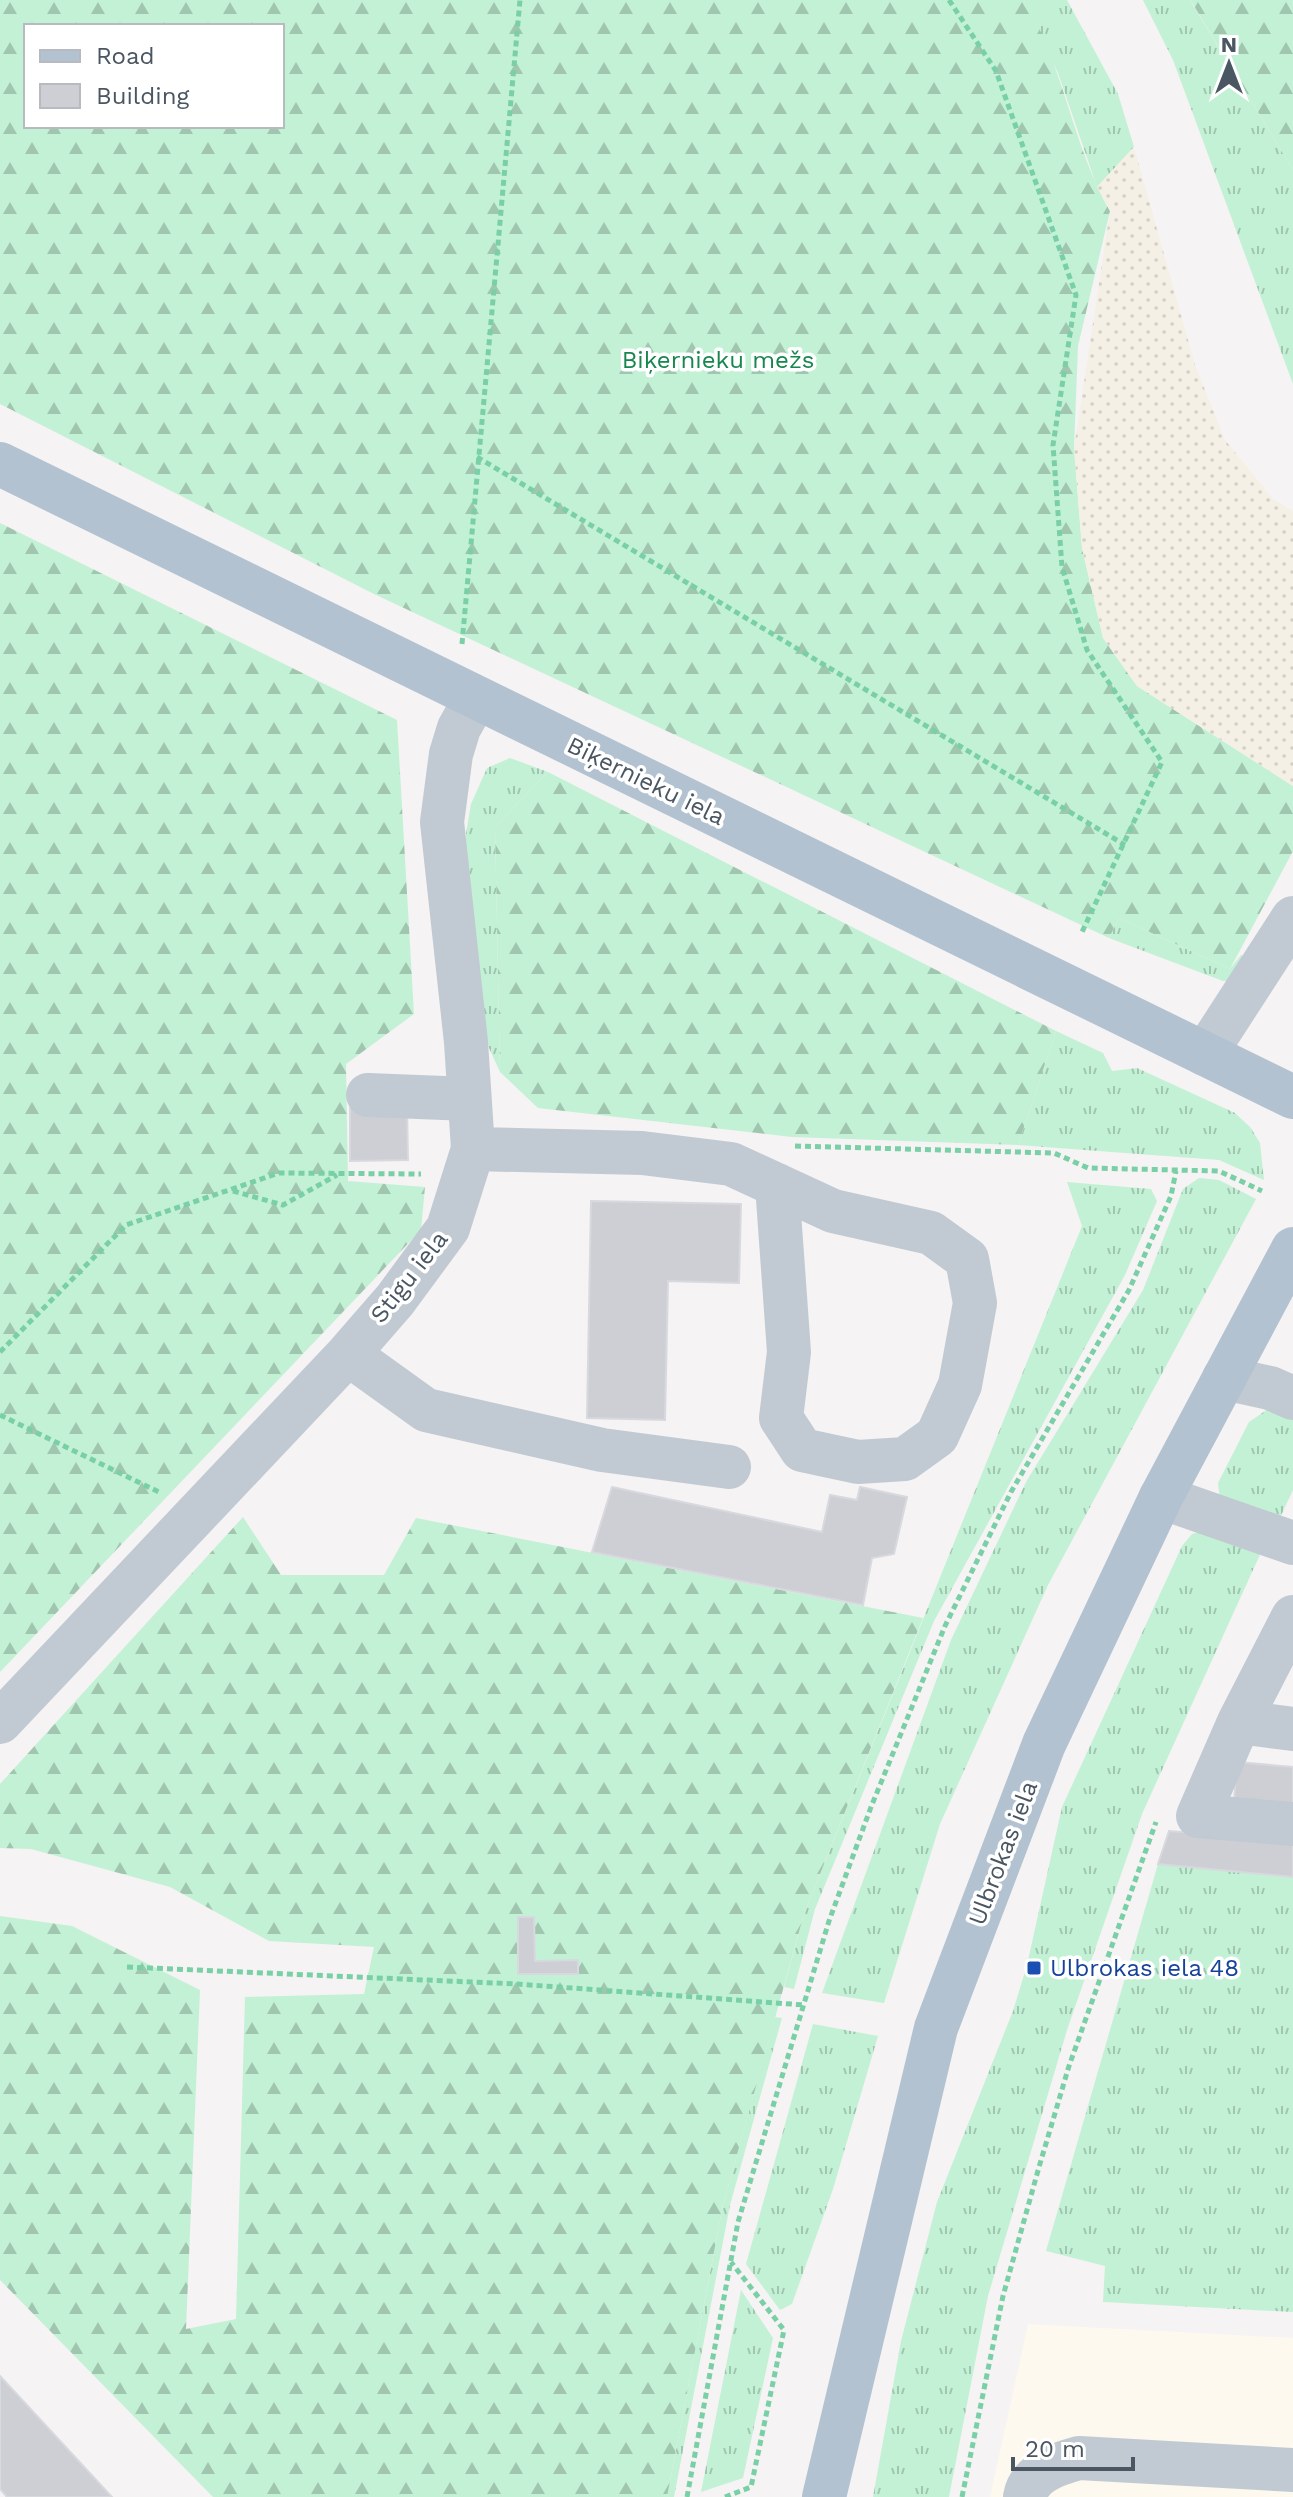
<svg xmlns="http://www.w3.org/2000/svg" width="1293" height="2497" font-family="'Work Sans',sans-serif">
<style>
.commercial{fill:#fdf9ef}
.grass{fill:url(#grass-tufts)}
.forest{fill:url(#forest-firs);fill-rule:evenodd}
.sand{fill:url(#sand-dots)}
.building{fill:#cdcfd5;stroke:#d7d9de;stroke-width:2}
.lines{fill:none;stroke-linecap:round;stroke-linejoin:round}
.path{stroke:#7ad0a6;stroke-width:5;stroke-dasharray:6 4;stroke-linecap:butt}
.minor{stroke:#c1cad2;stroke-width:44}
.major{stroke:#b3c2d1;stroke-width:44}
.transit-dot{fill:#1a4fb4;stroke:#fff;stroke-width:3}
.labels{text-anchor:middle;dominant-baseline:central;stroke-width:7;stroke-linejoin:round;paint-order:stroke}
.park-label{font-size:24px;fill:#17864f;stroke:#fff}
.street-label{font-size:24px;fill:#4a5661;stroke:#fff}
.transit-label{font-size:24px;fill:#164399;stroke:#fff;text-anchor:start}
</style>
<defs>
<pattern id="grass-tufts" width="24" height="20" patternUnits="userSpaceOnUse" patternTransform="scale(2)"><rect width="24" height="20" fill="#c3f1d5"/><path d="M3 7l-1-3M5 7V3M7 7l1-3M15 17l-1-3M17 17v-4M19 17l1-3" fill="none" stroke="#a0c6b0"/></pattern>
<pattern id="forest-firs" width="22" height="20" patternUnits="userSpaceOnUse" patternTransform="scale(2)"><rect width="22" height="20" fill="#c3f1d5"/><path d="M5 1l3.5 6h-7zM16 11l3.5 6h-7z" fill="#a0c6b0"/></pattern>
<pattern id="sand-dots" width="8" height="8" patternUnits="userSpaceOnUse" patternTransform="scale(2)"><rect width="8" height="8" fill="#f5f0e5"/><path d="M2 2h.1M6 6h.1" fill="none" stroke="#d4d0c7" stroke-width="1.8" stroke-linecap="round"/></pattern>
</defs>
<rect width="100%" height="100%" fill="#f5f3f3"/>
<path class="commercial" d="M1028,2324L1293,2338V2497H990Z"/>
<path class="grass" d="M1024,0H1067L1118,94L1134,147L1097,187L1058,73Z
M1143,0H1190L1293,170V384L1173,60Z
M510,758L548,772L495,827L500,1072L484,1037L465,840L471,804L487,768Z
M1119,918L1230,969L1241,955L1256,961L1240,981H1223L1109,938Z
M1056,1031L1103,1053L1112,1071L1137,1068L1235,1113L1250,1127L1260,1143L1264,1180L1219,1160L1018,1145Z
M1199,1178L1219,1180L1256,1199L1048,1585L940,1824L884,2003L822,1993L951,1640L1026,1482L1143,1290L1183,1189Z
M1067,1182L1151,1189L1157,1201L1125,1275L934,1621L815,1909L794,1989L784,1987L804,1914L1082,1226Z
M1268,1409L1293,1415V1490L1278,1522L1220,1500L1218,1483L1249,1422Z
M1206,1530L1263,1548L1142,1814L1067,2030L988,2296L949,2497H873L901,2341L937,2202L1013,2011L1027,1965L1062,1807L1182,1546L1192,1534Z
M1158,1864L1293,1877V2312L1103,2302L1105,2266L1046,2251Z
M775,2017L782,2018L730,2205L674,2497H667L723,2205Z
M813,2024L878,2036L833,2189L792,2304L780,2310L746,2264Z
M741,2290L773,2338L743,2478L701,2492Z"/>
<path class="forest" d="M0,0H1024C1064,65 1072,145 1110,211L1078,346L1074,448L1082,548L1103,638L1137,686L1293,786V851L1230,969L1119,918L1109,938L374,594L0,404ZM26,26H282V126H26Z
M1190,0H1293V170L1191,1Z
M0,523L397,720L414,1014L346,1064L348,1181L425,1187L421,1230L0,1672Z
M548,772L1056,1031L1018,1145L792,1137L538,1108L500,1072L495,827Z
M243,1517L281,1575H384L416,1518L923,1618L804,1914L723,2205L667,2497H213L0,2280V1916L72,1926L200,1990L186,2329L236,2319L245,1997L364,1994L374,1947L269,1941L170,1887L31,1849L0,1848V1784Z"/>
<path class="sand" d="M1134,147L1195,365L1225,440L1273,499L1293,511V786L1137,686L1103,638L1082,548L1074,448L1110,211L1097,187Z"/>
<path class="building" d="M407,1107L408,1160L350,1161V1108Z
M591,1201L741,1204L739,1283L668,1281L665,1420L587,1418Z
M612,1487L822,1532L830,1495L857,1500L860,1487L907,1497L894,1554L872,1558L863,1605L592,1552Z
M1237,1762L1293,1767V1807L1234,1802Z
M1169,1831L1293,1841V1877L1158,1864Z
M518,1917H534L535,1961L578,1960V1974H518Z
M0,2376L112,2497H7L0,2489Z"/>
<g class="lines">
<path class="path" d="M949,0L996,71L1076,295L1053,445L1062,567L1087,650L1162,762L1082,932
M477,457L1125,845
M462,644L520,0
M795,1146L1054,1153L1088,1168L1219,1171L1262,1191
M233,1191L283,1205L337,1175
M0,1352L126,1225L279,1173L421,1174
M0,1415L161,1493
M127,1967L517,1984L804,2005
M687,2497L738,2222L829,1921L871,1807L945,1626L1011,1492L1129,1290L1171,1196L1176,1171
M725,2497L751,2487L784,2330L731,2262
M962,2497L1003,2296L1039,2167L1069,2066L1156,1822"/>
<path class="minor" d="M1205,1054L1293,918
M368,1095L469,1099
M473,1149L642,1153L731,1164L833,1211L931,1233L967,1259L975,1303L960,1385L937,1436L905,1459L858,1462L802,1450L781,1418L789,1352L777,1185
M348,1354L426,1410L602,1450L729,1467
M1224,1378L1270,1388L1293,1398
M1161,1497L1293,1543
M1293,1617L1239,1722L1198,1816L1293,1824
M0,1722L348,1354L395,1300L448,1228L473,1149L466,1042L442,822L451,754L459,728L476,698
M1239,1722L1293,1729
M1025,2497C1029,2472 1058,2464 1079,2458L1293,2470"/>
<path class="major" d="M0,464L1293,1097
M824,2497L936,2028L1044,1744L1161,1497L1293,1249"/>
</g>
<rect class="transit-dot" x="1026" y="1960" width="16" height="16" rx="4"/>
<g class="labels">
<g class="park-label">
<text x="718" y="360">Biķernieku mežs</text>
</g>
<g class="street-label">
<text transform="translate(646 781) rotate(26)">Biķernieku iela</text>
<text transform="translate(409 1277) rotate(-52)">Stigu iela</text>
<text transform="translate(1003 1853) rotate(-69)">Ulbrokas iela</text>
</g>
<g class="transit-label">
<text x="1050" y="1968">Ulbrokas iela 48</text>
</g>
</g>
<rect x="24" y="24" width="260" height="104" fill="#ffffff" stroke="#b7bbc0" stroke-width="2"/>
<rect x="40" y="50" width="40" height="12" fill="#b3c2d1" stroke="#b7bbc0" stroke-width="2"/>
<text x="96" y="64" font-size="24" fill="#4a5661">Road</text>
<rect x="40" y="84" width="40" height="24" fill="#cdcfd5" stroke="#b7bbc0" stroke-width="2"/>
<text x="96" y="104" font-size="24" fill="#4a5661">Building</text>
<g transform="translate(1229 64)" stroke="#ffffff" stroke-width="6" paint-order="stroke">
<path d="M0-6L14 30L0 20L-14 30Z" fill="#4a5661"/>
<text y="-12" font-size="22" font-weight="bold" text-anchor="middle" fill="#4a5661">N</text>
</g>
<path d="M1013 2457v12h120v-12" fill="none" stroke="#4a5661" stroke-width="4"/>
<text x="1025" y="2457" font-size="24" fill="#4a5661" stroke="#ffffff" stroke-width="6" paint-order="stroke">20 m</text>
</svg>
